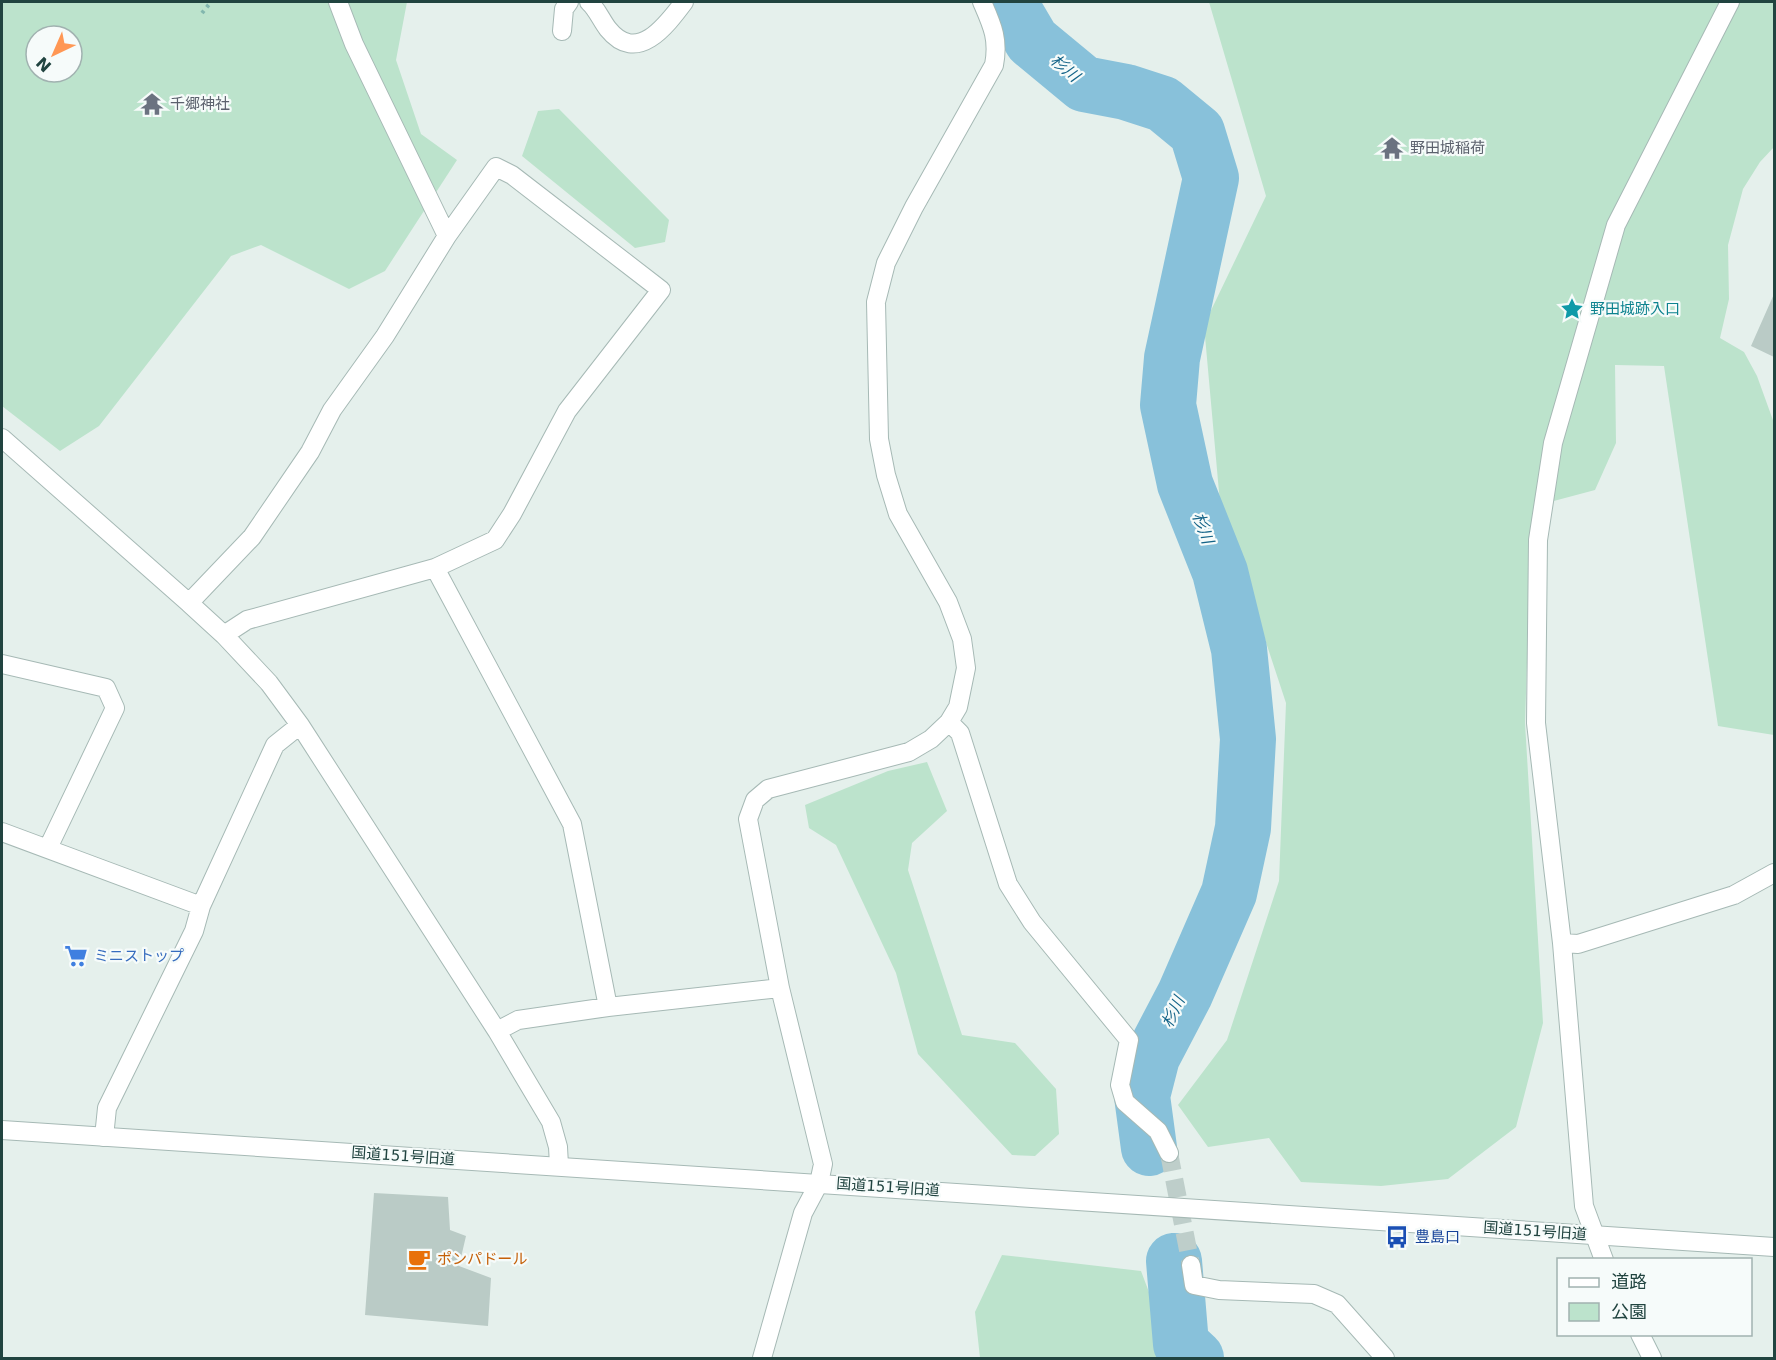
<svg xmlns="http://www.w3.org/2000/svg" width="1776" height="1360" font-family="'DejaVu Sans','Noto Sans JP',sans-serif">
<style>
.green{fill:#bce3cc;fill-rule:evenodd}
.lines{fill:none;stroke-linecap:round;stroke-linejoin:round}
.river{stroke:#88c1da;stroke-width:56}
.building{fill:#bacbc6}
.minor-tunnel{stroke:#bececa;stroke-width:18;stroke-dasharray:18 9;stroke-linecap:butt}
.minor-casing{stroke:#a6b9b5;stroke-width:20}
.tertiary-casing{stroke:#a6b9b5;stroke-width:20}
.path{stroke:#82b7ae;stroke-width:4;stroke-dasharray:3 4.5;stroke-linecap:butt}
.minor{stroke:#fff;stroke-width:18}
.tertiary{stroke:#fff;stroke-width:18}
.labels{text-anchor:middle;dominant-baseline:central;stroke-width:4.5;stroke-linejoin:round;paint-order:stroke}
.worship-label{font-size:15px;fill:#5b616d;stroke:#f6fbfa;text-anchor:start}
.culture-label{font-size:15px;fill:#0d838f;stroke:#f6fbfa;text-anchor:start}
.shop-label{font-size:15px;fill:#366cbe;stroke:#f6fbfa;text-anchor:start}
.street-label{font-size:15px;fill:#214440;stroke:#f6fbfa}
.transit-label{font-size:15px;fill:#164399;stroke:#f6fbfa;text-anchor:start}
.food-label{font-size:15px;fill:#c56008;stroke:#f6fbfa;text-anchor:start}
.water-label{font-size:16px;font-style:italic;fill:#146488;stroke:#f6fbfa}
</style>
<rect width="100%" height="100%" fill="#e5f0ec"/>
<path class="green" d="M2,2H407L396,60L421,134L457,160L385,271L349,289L261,245L231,256L99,426L60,451L2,406ZM36,36H72V72H36Z
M1209,2H1774V147L1760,162L1743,189L1728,245L1729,299L1720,338L1744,352L1757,376L1774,423V735L1718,726L1664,366L1615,365L1616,443L1595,490L1535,506L1531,540L1525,723L1543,1023L1516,1127L1448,1179L1381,1186L1301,1182L1269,1138L1208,1147L1178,1105L1227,1040L1279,881L1286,703L1220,503L1204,325L1266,196Z
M559,109L669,220L665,242L635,248L522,156L538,111Z
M927,762L947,811L912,843L908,870L962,1035L1015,1043L1056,1089L1059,1134L1035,1156L1012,1155L918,1054L896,973L836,845L809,828L805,805L888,771Z
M1002,1255L1141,1271L1161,1324L1156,1358H980L975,1312Z"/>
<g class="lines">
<path class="river" d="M1009,2L1032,41L1084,84L1126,92L1163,104L1197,132L1211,178L1172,358L1168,405L1185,484L1220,572L1239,649L1248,739L1243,828L1229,893L1185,994L1152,1057L1142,1096L1149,1148
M1174,1261L1181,1344L1196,1358"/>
</g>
<path class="building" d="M1774,294V357L1751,346Z
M374,1193L448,1197L450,1230L466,1236L459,1266L491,1278L488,1326L365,1315Z"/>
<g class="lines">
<path class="minor-tunnel" d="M1169,1153L1191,1265"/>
<g class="minor-casing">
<path id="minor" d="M338,2L354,44L447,236
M589,2C597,9 601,20 608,29C637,65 666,26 684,2
M562,31L564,9L569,2
M2,438L189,603
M435,568L572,824L608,1007
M224,635L247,620L435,568L495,540L512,514L567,411L661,290L512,175L496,167L447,236L385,336L332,410L310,452L252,537L189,603L224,635L269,683L300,725L497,1031L518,1020L608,1007L780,988L748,819L755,800L768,789L909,752L931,739L949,722L958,707L966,668L962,639L948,602L898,514L886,475L879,439L876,302L886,263L914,207L994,65C999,39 992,25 982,2
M2,664L106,688L115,708L48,848
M949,722L960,733L1008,884L1032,922L1129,1040L1120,1085L1125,1102L1158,1131L1169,1153
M2,832L201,906L275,745L300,725
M1562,943L1578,944L1734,895L1774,873
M497,1031L551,1122L558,1147L559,1165
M104,1137L107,1108L194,931L201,906
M1604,1260L1584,1206L1562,943L1536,723L1538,540L1553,443L1616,225L1730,2
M1191,1265L1194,1285L1219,1290L1314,1294L1337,1304L1385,1358
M1640,1334L1652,1358
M762,1358L803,1213L819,1183L823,1164L780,988"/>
</g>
<g class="tertiary-casing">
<path id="tertiary" d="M2,1130L1774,1247"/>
</g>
<path class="path" d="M202,13L211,2"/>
<use href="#minor" class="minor"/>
<use href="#tertiary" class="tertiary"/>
</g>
<defs>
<g id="temple-bare" transform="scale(1.8)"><path d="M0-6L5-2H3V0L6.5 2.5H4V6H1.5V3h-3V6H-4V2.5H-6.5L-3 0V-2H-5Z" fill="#6b7280" stroke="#f6fbfa" stroke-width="2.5" paint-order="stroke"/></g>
<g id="sight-bare" transform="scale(1.8)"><path d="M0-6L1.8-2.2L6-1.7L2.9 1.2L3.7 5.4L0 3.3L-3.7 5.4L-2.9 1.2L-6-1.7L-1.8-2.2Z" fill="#0f9aa8" stroke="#f6fbfa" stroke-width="2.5" paint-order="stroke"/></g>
<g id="supermarket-bare" transform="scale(1.8)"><path d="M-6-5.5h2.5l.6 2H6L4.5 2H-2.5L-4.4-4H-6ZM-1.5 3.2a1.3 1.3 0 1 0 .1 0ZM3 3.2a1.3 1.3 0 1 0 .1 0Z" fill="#3f7fe0" stroke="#f6fbfa" stroke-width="2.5" paint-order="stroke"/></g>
<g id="bus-bare" transform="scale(1.8)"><path d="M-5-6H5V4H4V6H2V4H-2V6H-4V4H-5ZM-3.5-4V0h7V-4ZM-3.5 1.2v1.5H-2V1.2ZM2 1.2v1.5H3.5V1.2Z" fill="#1a4fb4" stroke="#f6fbfa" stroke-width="2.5" paint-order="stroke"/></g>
<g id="cafe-bare" transform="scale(1.8)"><path d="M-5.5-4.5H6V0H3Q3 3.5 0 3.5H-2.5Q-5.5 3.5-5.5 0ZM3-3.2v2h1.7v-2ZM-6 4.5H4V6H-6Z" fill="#e8710a" stroke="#f6fbfa" stroke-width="2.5" paint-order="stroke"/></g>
</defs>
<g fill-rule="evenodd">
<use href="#temple-bare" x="152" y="104"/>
<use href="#temple-bare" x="1392" y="148"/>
<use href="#sight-bare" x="1572" y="309"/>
<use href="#supermarket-bare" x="76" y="956"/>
<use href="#bus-bare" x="1397" y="1237"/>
<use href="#cafe-bare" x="419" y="1259"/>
</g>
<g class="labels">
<g class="worship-label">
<text x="170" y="104">千郷神社</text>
<text x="1410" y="148">野田城稲荷</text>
</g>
<g class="culture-label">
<text x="1590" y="309">野田城跡入口</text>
</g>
<g class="shop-label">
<text x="94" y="956">ミニストップ</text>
</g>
<g class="street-label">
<text transform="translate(403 1156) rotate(4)">国道151号旧道</text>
<text transform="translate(888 1187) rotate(4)">国道151号旧道</text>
<text transform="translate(1535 1231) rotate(4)">国道151号旧道</text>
</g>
<g class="transit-label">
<text x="1415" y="1237">豊島口</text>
</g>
<g class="food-label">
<text x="437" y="1259">ポンパドール</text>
</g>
<g class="water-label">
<text transform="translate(1065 68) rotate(40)">杉川</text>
<text transform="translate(1203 528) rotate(69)">杉川</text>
<text transform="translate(1173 1012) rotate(-65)">杉川</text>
</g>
</g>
<rect width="1776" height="1360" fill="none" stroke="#214440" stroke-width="6"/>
<rect x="1557" y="1258" width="195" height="78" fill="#f6fbfa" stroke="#a1b2b0" stroke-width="1.5"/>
<rect x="1569" y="1278" width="30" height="9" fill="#ffffff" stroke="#a1b2b0" stroke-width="1.5"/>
<text x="1611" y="1288" font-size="18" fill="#214440">道路</text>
<rect x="1569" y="1303" width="30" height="18" fill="#bce3cc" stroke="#a1b2b0" stroke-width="1.5"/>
<text x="1611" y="1318" font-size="18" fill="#214440">公園</text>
<g transform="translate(54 54) rotate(224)"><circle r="28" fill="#f6fbfa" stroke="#a1b2b0" stroke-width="1.5"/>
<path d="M0-4.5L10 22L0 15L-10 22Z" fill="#ff9754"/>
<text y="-9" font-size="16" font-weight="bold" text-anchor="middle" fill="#214440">N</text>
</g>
</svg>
